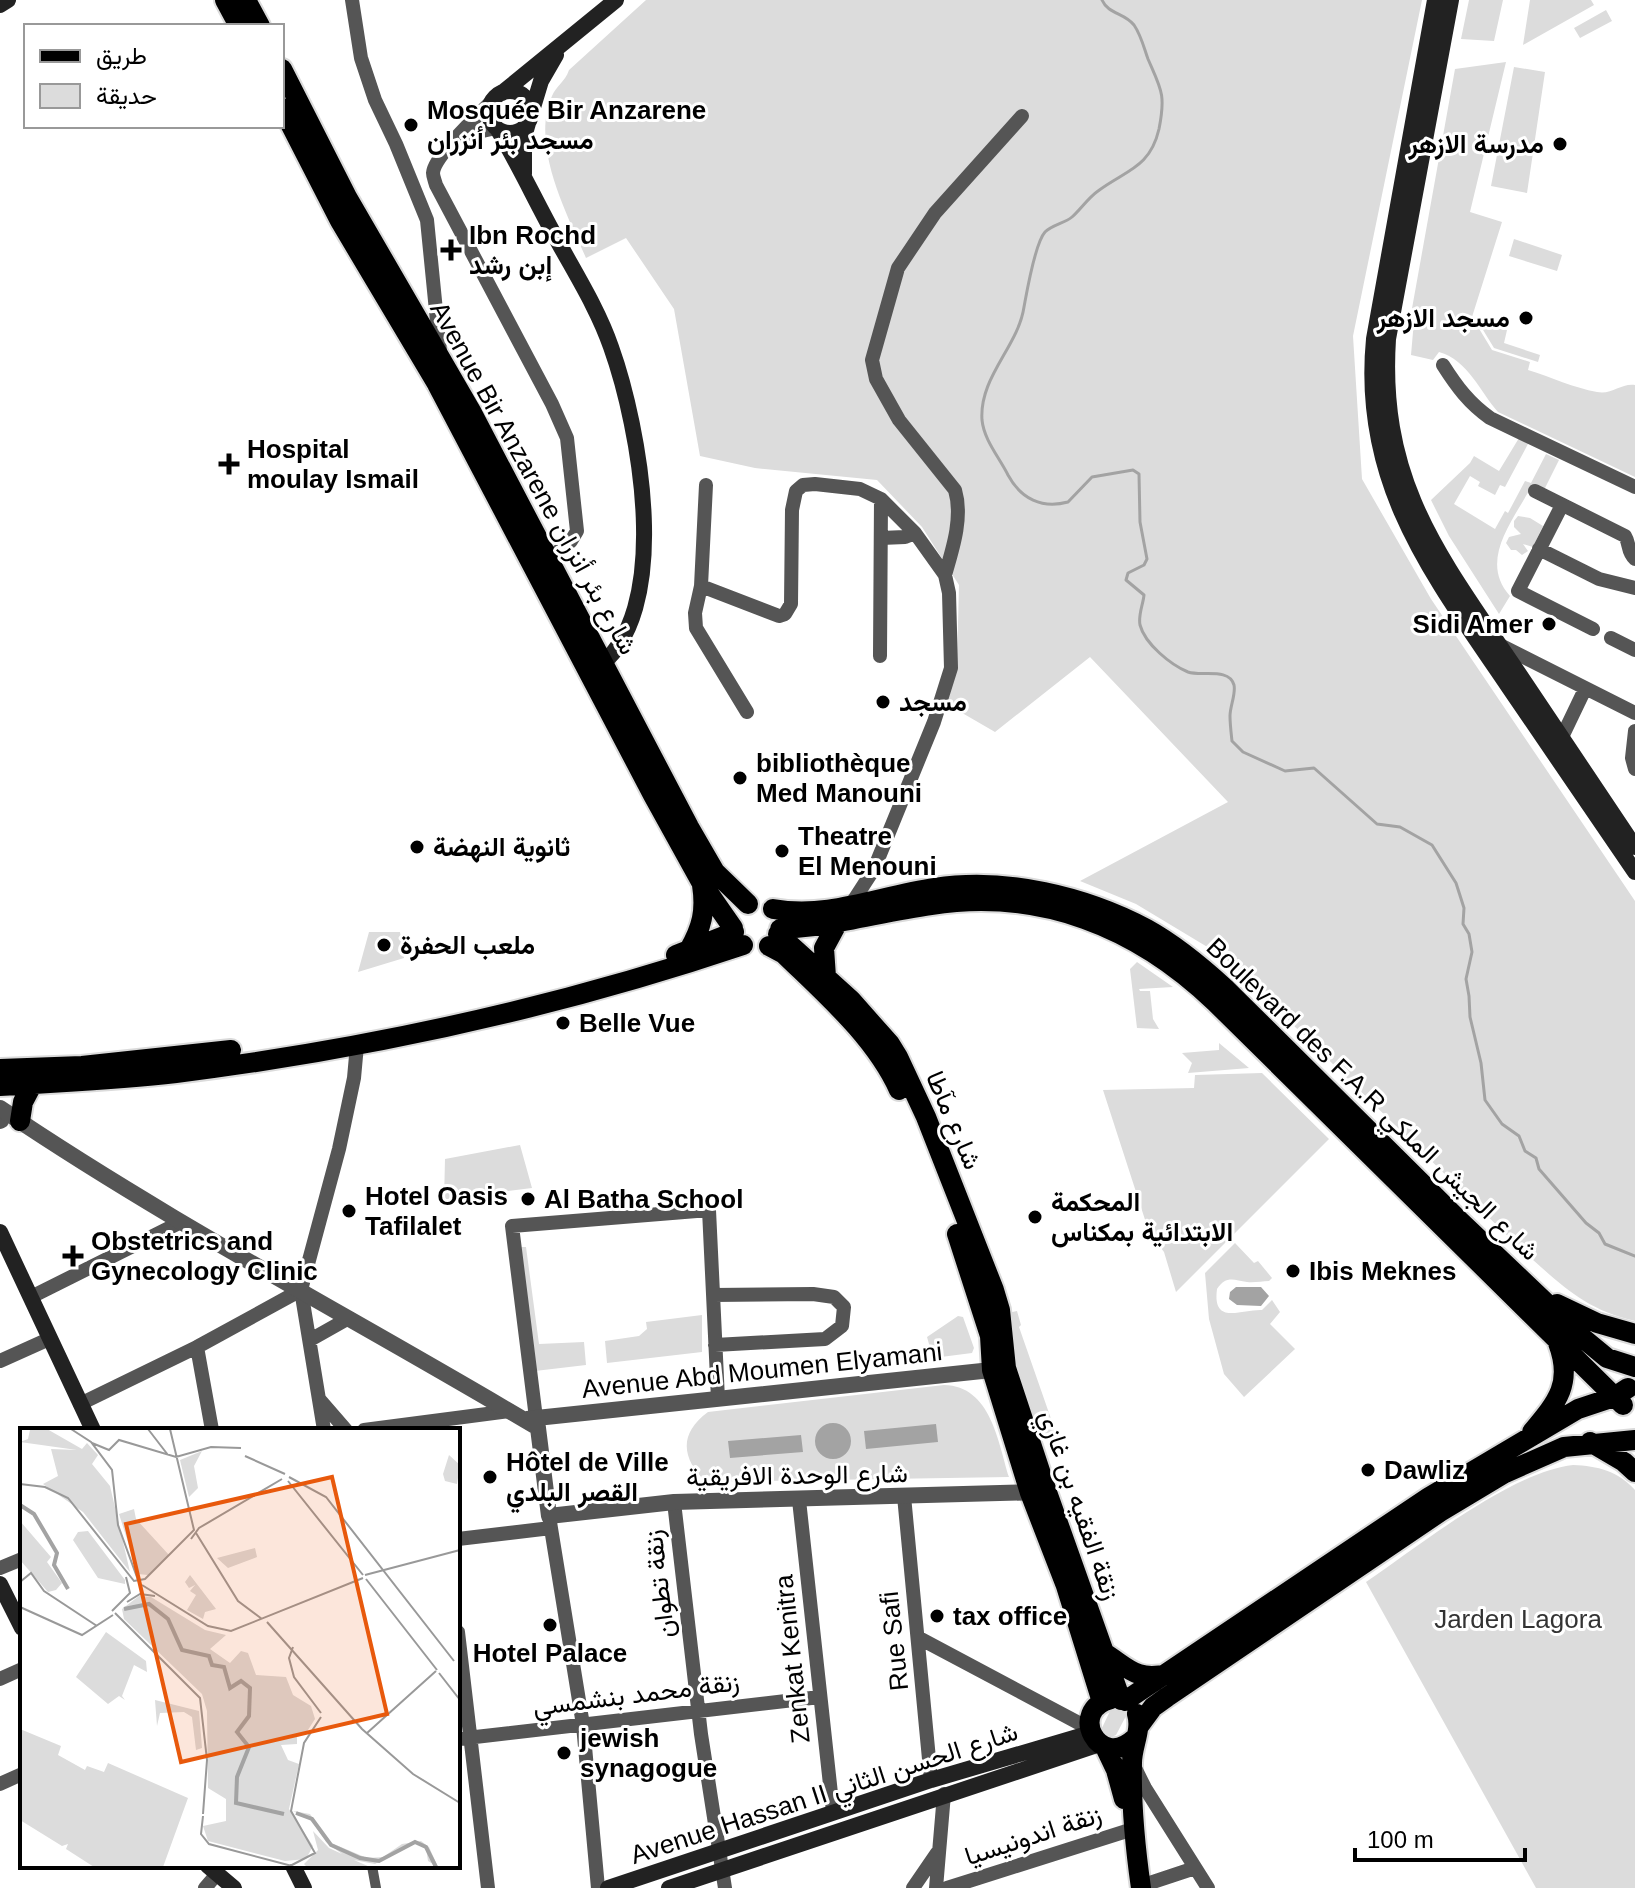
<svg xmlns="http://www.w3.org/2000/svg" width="1635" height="1888" font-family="Helvetica,Vazirmatn,sans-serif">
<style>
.green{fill:#dcdcdc}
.water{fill:#a3a3a3}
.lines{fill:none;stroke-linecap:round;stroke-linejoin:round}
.stream{stroke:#a3a3a3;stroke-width:3}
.primary-casing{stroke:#dbdbdb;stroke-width:24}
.pedestrian{stroke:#555;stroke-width:10}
.minor{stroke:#555;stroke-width:14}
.tertiary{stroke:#555;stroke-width:16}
.secondary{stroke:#222;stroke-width:16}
.primary{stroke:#000;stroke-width:20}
.poi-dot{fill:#000;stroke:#fff;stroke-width:3}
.labels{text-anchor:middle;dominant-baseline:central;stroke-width:6;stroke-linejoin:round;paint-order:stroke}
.poi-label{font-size:26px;font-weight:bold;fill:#000;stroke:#fff;text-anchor:start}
.street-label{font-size:26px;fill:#000;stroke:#fff}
.park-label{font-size:26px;fill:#333;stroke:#fff}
.inset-river{fill:none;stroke:#a3a3a3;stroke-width:4}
.inset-road{fill:none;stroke:#999;stroke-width:2}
.view{fill:#e8590c;fill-opacity:0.15;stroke:#e8590c;stroke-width:4}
.inset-edge{fill:none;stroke:#000;stroke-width:4}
</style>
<rect width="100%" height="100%" fill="#fff"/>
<path class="green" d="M646,0H1422L1353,336L1362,479L1431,599L1635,901V1321C1584,1309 1563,1286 1525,1253L1224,957L1136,904L1080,881L1228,802L1090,657L995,732L945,703L957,662L959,585L922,527L877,480L755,468L700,456L674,309L626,238L586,258C567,214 530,145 552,96C556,86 565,82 569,70Z
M1469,0H1503L1494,41L1461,39Z
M1530,0H1591L1594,5L1523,45Z
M1606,10L1612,21L1580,38L1574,28Z
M1506,62L1470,212L1502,222L1472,317L1492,350L1530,362L1528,370C1551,377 1574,388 1597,392C1612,395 1621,383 1635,385V477L1498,412C1480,392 1468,360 1439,352L1433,360L1411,355L1413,332L1411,314L1455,69Z
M1514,67L1545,72L1527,193L1491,186Z
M1514,239L1562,255L1557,271L1509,256Z
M1477,320L1507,330L1504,343L1540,355L1538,362L1494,348Z
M1519,438L1529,442L1505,487L1500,485L1495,495L1478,486L1480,482L1470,476L1454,504L1495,529L1505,511L1508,513L1525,481L1531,483L1546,454L1559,460L1544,490L1532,485C1516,517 1477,560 1510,596L1499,614L1449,536L1431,500L1470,463L1474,456L1499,471Z
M1518,516L1530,518L1543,526L1533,547L1523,544L1528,551L1522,555L1516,550H1511L1506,543L1509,537L1521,534L1514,527V521Z
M369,932H400L404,958L358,972Z
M1137,962L1173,987L1139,989L1140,991H1150L1153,1019L1159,1029L1137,1028L1130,969Z
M1219,1043L1249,1068L1188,1073L1192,1063L1182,1053L1219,1050Z
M1262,1073L1329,1139L1176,1292L1164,1252L1149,1232L1103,1090L1194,1088L1195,1075Z
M520,1145L532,1188L493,1193L494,1196L444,1201L445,1159Z
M1235,1243L1254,1263L1258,1261L1272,1278L1269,1281C1262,1281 1254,1283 1247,1282C1234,1280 1226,1275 1217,1289C1212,1326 1242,1309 1262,1310L1272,1300L1280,1312L1270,1324L1295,1349L1244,1397L1224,1374L1209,1319L1205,1273Z
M520,1247H526L539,1344L584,1342L586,1365L535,1371Z
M1017,1311L1021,1325L1019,1327L1057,1436L1038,1440L1018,1383L1008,1313Z
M702,1315V1352L607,1363L605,1341L639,1336L647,1329L646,1322Z
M958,1316L963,1317L974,1348L972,1353L933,1358L927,1337Z
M944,1385C991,1386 998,1442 1009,1477L706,1482C682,1459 678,1434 708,1412Z
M1573,1465C1598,1466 1618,1471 1635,1490V1888H1536L1366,1582C1419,1546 1511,1472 1573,1465Z
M1116,1707L1123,1709L1126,1716L1116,1735L1109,1738L1102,1728L1110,1711Z"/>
<path class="water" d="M1236,1287H1261L1269,1296L1261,1306L1237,1305L1229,1299L1230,1292Z
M815 1441a18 18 0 1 1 36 0a18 18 0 1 1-36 0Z
M936,1424L938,1442L866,1449L864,1431Z
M801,1435L803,1452L730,1458L728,1441Z"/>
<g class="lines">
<path class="stream" d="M1102,0C1108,14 1125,13 1134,25C1141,35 1144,48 1148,59C1161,89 1166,94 1159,129C1150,168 1126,170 1098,191C1088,198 1081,209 1072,217C1065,223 1052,225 1045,232C1035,243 1027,291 1024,307C1018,347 979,377 982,420C984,440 999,457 1008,475C1021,499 1042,509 1068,502L1092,477L1133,470L1139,474L1140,522L1147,559L1144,565L1128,573L1126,580L1144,595C1143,605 1138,615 1140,625C1145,644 1171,665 1188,672C1201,677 1229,667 1234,685C1236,694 1230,706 1230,716C1230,724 1231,732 1232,741L1243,752L1285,771L1314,768L1377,824L1400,827L1432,845L1456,883L1464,908L1463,924L1469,934L1472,952L1466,979L1469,996L1470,1017L1481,1063L1485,1100L1502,1124L1519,1136L1525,1151L1536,1158L1539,1169L1586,1223L1599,1233L1605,1244L1635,1256"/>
<g class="primary-casing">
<path id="primary" d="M225,0L239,26
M246,0L260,26
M282,69L347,197L471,411L689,827L715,872L748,904
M282,108L340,221L437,384L653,795L701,882L733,928
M773,909C829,919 879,896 935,888C1005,877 1085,896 1147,929C1176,945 1201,966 1225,988L1459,1220L1584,1339L1607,1358L1635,1367
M780,929C831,927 880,912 931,905C1040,888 1137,927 1215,1002L1623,1405
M778,934L851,1000L890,1044L898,1057L926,1117L994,1290L1000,1310L1006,1368L1047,1492L1121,1700
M769,946L784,954C825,994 875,1037 899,1090
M689,950C702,927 706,911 702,885
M676,955L734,932
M826,977L824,948L838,922
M0,1069L82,1066L231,1050
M0,1086C59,1082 117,1080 176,1073C369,1049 559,1007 743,945
M20,1121L23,1102L32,1085
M957,1234L990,1336L992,1370L1030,1493L1066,1586L1102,1702
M1557,1304L1597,1323L1635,1334
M1532,1432C1558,1401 1573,1383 1558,1343
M1590,1442L1624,1462L1635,1472
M1103,1652C1129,1668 1135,1681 1168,1674
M1111,1699C1067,1710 1099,1771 1134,1739
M1125,1701L1429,1497L1578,1409L1614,1397L1628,1388
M1137,1714C1142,1730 1132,1746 1132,1763C1131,1805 1135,1846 1141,1888
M1139,1726L1153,1707L1167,1697L1440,1512L1505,1473L1564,1447L1635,1440
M1105,1747L1116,1770L1124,1799"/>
</g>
<path class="pedestrian" d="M372,1866L376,1888"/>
<path class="minor" d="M352,0L361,58L375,100L396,144L427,220L440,351
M493,100C479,114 434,156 433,173C433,177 435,181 436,185L552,404L567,438L577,531L571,541L549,559
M460,136L496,128
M1443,365C1457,387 1469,403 1490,418L1635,487
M706,485L701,586L779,616L785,614L791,604L792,510L796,491L803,485L815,484L860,489L881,499L915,533L945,575L949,593L951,668L934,722L874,869L850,906
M1535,491L1625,536C1630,544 1627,552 1635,559
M1562,505L1518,591L1593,629
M881,538L905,537L915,533
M1539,549L1599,579L1635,588
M945,575C953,548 963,517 955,490L899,420L876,379L872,360L898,268L935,213L1022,116
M701,586L695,613L696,628L747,712
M1611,638L1635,650
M1500,645L1635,713
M880,656L881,499
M1635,731L1632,758L1635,769
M1562,737L1585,689
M0,1122L2,1121
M713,1295L813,1294L834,1297L844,1307L842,1326L825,1339L715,1345
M31,1297L181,1222
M310,1340L349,1318
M197,1347L212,1430
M0,1361L49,1339
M320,1400L346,1430
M80,1404L197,1347L301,1290
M536,1418L512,1226L709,1210L718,1399
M324,1430L301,1290L339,1149L354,1078L357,1045
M364,1430L510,1411
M904,1496L931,1780
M799,1500L833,1812
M674,1502L701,1734L725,1888
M549,1516L583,1725L598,1888
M458,1539L551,1528
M0,1568L22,1559
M458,1632L488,1888
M919,1638L1090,1729
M0,1679L22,1669
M458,1739L820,1697
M1135,1768L1145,1788L1208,1888
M0,1784L22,1774
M1141,1886L1195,1868
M205,1888L217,1874
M913,1888L937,1853
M936,1888L944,1794
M947,1888L1133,1829"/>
<path class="tertiary" d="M0,1108C173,1225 359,1321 538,1428
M527,1419L1001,1369
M537,1420L549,1516L674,1502L1040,1492"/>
<path class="secondary" d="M1435,0L1374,339C1360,483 1432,574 1508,686C1551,748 1593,810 1635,872
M1451,0L1388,339C1379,481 1438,554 1513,665C1554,726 1594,786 1635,847
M0,5L8,0
M489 112a21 21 0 1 1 42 0a21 21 0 1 1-42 0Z
M502,93L616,0
M531,114L541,81L556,55
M498,130C519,165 536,202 556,238C575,273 598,309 611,347C639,425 676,616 594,670
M524,174V137L528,123
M0,1232L93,1430
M0,1584L22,1628
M208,1866L234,1888
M293,1866L304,1888
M608,1888L931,1780L1091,1733
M669,1888L1100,1744"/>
<use href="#primary" class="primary"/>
</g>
<g class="poi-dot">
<circle cx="411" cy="125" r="8"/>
<circle cx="1560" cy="144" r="8"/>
<path d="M447 238h8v8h8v8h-8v8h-8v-8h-8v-8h8z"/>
<circle cx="1526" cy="318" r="8"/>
<path d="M225 452h8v8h8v8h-8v8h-8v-8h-8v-8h8z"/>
<circle cx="1549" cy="624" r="8"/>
<circle cx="883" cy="702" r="8"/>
<circle cx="740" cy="778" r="8"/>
<circle cx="417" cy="847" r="8"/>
<circle cx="782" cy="851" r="8"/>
<circle cx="384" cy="945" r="8"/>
<circle cx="563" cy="1023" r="8"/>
<circle cx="528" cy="1199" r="8"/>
<circle cx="349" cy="1211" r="8"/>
<circle cx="1035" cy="1217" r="8"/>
<path d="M69 1244h8v8h8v8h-8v8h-8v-8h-8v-8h8z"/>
<circle cx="1293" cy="1271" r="8"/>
<circle cx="1368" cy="1470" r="8"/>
<circle cx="490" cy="1477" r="8"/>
<circle cx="937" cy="1616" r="8"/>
<circle cx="550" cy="1625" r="8"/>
<circle cx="564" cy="1753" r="8"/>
</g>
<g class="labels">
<g class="poi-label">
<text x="427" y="110">Mosquée Bir Anzarene<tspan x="427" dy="30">مسجد بئر أنزران</tspan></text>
<text x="1544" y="144" text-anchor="end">مدرسة الازهر</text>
<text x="469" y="235">Ibn Rochd<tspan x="469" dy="30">إبن رشد</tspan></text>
<text x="1510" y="318" text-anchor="end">مسجد الازهر</text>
<text x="247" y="449">Hospital<tspan x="247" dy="30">moulay Ismail</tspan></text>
<text x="1533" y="624" text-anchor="end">Sidi Amer</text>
<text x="899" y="702">مسجد</text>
<text x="756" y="763">bibliothèque<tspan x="756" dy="30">Med Manouni</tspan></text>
<text x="798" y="836">Theatre<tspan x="798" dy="30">El Menouni</tspan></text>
<text x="433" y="847">ثانوية النهضة</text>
<text x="400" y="945">ملعب الحفرة</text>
<text x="579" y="1023">Belle Vue</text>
<text x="365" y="1196">Hotel Oasis<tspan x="365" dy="30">Tafilalet</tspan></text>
<text x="544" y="1199">Al Batha School</text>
<text x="1051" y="1202">المحكمة<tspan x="1051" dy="30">الابتدائية بمكناس</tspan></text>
<text x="91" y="1241">Obstetrics and<tspan x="91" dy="30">Gynecology Clinic</tspan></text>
<text x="1309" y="1271">Ibis Meknes</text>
<text x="506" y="1462">Hôtel de Ville<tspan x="506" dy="30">القصر البلدي</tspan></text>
<text x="1384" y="1470">Dawliz</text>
<text x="953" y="1616">tax office</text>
<text x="550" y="1653" text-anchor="middle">Hotel Palace</text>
<text x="580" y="1738">jewish<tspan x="580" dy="30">synagogue</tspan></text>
</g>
<g class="street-label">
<text transform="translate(534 478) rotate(61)">Avenue Bir Anzarene شارع بئر أنزران</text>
<text transform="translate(1373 1099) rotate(44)">Boulevard des F.A.R شارع الجيش الملكي</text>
<text transform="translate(954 1120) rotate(67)">شارع مآطا</text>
<text transform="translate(762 1370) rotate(-6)">Avenue Abd Moumen Elyamani</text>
<text transform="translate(797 1475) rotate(-1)">شارع الوحدة الافريقية</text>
<text transform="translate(1080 1505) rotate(71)">زنقة الفقيه بن غازي</text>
<text transform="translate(659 1584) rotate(-97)">زنقة تطوان</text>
<text transform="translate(894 1641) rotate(-96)">Rue Safi</text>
<text transform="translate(792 1659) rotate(-96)">Zenkat Kenitra</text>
<text transform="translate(636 1694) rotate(-7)">زنقة محمد بنشمسي</text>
<text transform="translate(824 1793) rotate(-18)">Avenue Hassan II شارع الحسن الثاني</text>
<text transform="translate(1033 1835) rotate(-18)">زنقة اندونيسيا</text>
</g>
<g class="park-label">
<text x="1518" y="1619">Jarden Lagora</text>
</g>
</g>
<g transform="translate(20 1428)">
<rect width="440" height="440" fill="#fff"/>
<path d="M4,1H27L62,21L67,15L78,27L72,36L90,58L110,144L63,84L23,56L38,48L31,21L57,22L0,14L8,11L10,2ZM182,23L174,38L178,60L169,69L160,32ZM429,27L440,37L437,56L425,53L423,46ZM114,81L116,91L149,127L128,147L118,146L99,86ZM0,93L31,129L27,134L42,155L36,162L28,164L0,132ZM68,103L105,152V156L78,150L53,112L58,104ZM235,120L237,129L208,140L197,130ZM170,147L196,181L185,184L183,191L167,182L176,167L170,163L175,157L169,160L165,154ZM119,168L131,169L185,202L206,207L190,221L210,235L221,223L228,225L236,247L266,249L273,267L291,278L295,291L286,305L277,309V316L261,317L268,332L279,336L269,381L293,418L286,431L265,433L188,413L183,398L206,393V371L188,360L187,283L182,266L104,191L102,181ZM86,204L126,233L127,244L114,237L102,268L105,272L99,268L88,276L56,249ZM135,272L179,283L182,320L176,322L172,289L164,284L140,285L137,298ZM0,301L41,318L38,327L65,342L67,338L84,344L88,335L168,370L143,439H74L46,421L48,416L42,418L0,392ZM273,383L290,386L309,414L347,430L363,429L382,416L401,413L409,419L418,439L408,433L406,420L394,415L355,436L334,432L350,439H287L284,436L298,422L293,403L309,420L322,426L306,414L292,393Z" fill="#dcdcdc"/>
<path class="inset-river" d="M0,77L14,86L37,125L34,137L48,161M104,181L129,176L148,191L162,222L189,228L192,237L204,239L210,260L221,253L230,260L229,288L217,304L229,319L217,349L216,375L264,386M276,385L292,391L311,417L340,430L359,433L395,414L406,419L416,439"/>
<path class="inset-road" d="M51,1L71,14L92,42L98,97L118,152M128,1L148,27M72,15L89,22L99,12L156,29L191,19L221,20M225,28L265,46M269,49L306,69L434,233M268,53L343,147M0,56L25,59L48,70L114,153L125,151L174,102L150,1M176,105L218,173L242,191M171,111L179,100L262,51M345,147L440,122M346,151L417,242M0,154L11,145L24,163L77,198M122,157L188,198L211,203L343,150M107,174L120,166L135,168M0,179L62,207L93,187M92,183L110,165L106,149M95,185L180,270L187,332L183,386M247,194L342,301L393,346L440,375M273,219L269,230L274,249L301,285M419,245L440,272M347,305L416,243M183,388L181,406L189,416L272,438M270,438L295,425L271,383L284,315L301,289"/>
<path class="view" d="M312,49L367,286L161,334L106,96Z"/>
<rect width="440" height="440" class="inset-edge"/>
</g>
<rect x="24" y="24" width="260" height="104" fill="#ffffff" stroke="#999999" stroke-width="2"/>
<rect x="40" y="50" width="40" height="12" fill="#000000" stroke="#999999" stroke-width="2"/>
<text x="96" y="64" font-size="24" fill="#000000">طريق</text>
<rect x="40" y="84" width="40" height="24" fill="#dcdcdc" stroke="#999999" stroke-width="2"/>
<text x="96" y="104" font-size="24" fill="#000000">حديقة</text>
<path d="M1355 1848v12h170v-12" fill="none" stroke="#000000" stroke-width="4"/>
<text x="1367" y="1848" font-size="24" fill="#000000" stroke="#ffffff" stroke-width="6" paint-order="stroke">100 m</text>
</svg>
